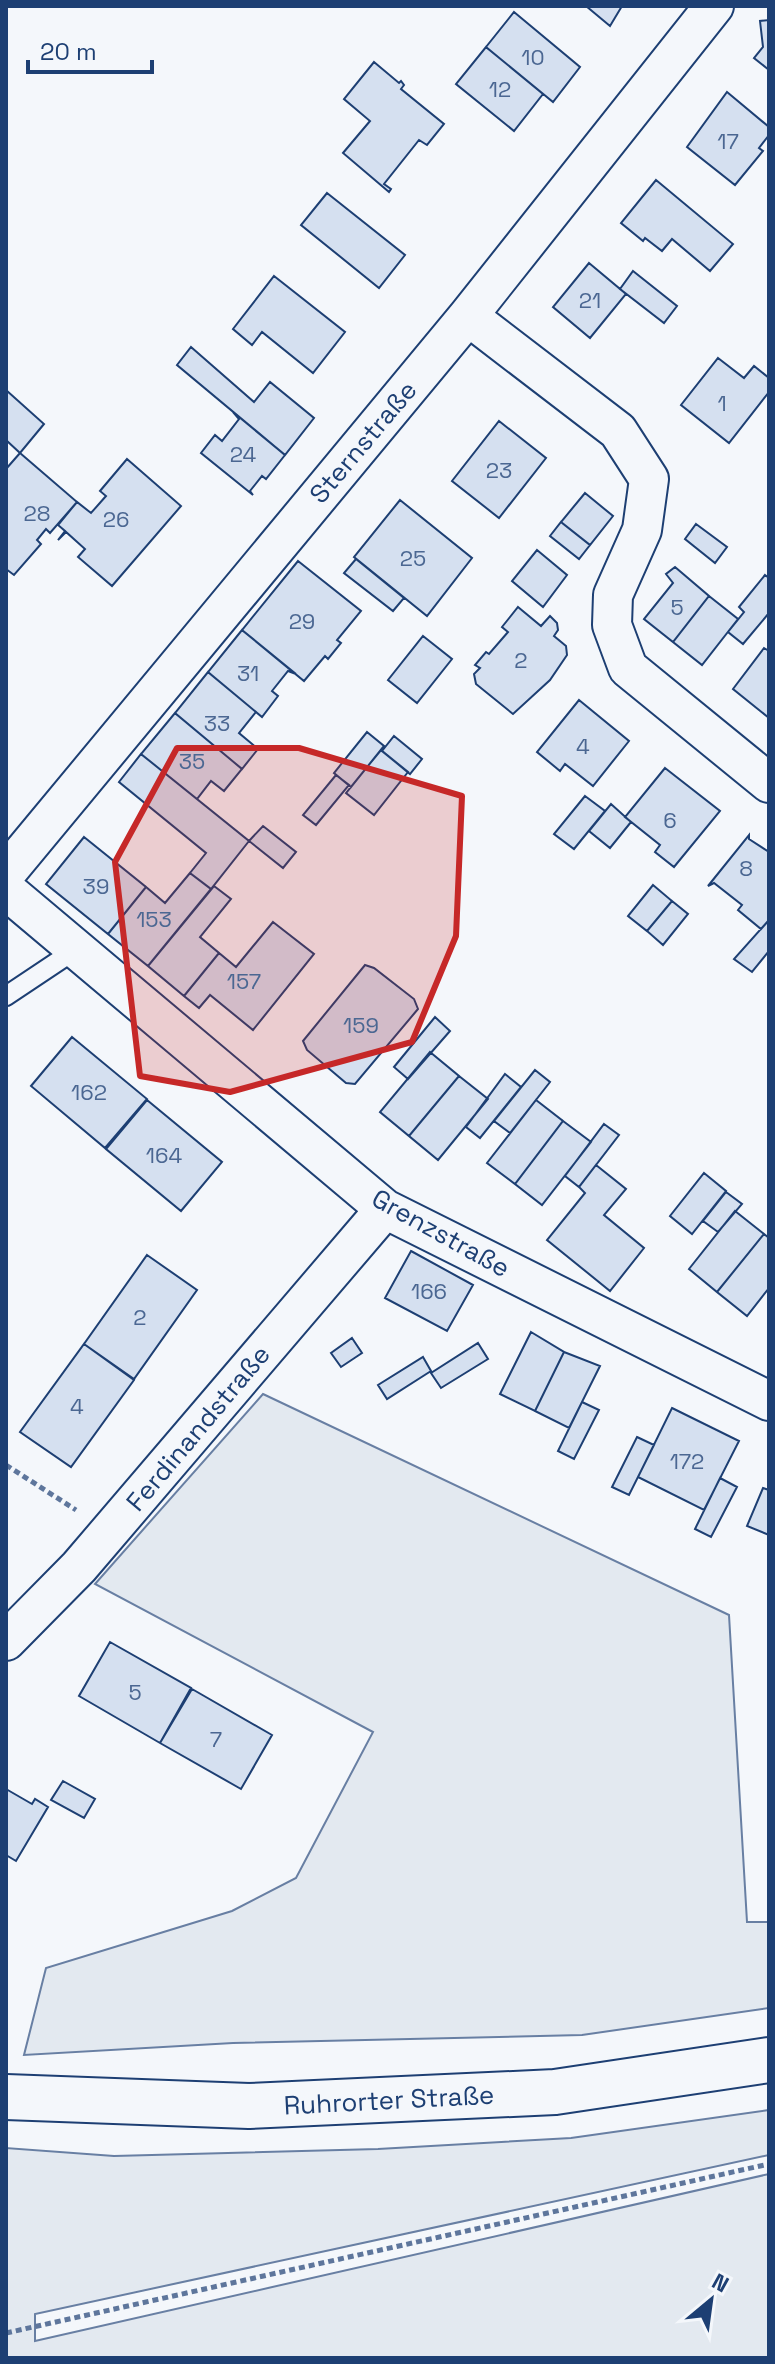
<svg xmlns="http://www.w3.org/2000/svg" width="775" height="2364" font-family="'Space Grotesk',sans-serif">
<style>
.green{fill:#e3e9f0;stroke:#687fa3;stroke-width:2}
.building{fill:#d5e0f0;stroke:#1d3f73;stroke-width:2}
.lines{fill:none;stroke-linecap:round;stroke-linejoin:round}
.lane-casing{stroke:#1d3f73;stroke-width:22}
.street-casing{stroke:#1d3f73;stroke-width:42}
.primary-casing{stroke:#1d3f73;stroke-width:48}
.path{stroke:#5e769c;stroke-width:5;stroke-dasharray:6 4;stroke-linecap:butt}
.lane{stroke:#f4f7fb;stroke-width:18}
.street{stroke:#f4f7fb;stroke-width:38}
.primary{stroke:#f4f7fb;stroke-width:44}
.marked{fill:#c62828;fill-opacity:0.2;stroke:#c62828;stroke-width:6;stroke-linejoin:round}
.labels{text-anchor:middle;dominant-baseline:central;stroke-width:6;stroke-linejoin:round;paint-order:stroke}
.number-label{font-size:22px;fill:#4b6792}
.street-label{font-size:26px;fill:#1d3f73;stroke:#f4f7fb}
</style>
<rect width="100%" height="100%" fill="#f4f7fb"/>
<path class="green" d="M263,1394L729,1615L747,1922H769V2008L582,2035L233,2043L24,2055L46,1968L232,1911L296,1878L373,1732L95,1584Z
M769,2110V2155L35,2314V2341L769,2174V2358H6V2148L114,2156L378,2149L571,2138Z"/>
<path class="building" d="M586,6H622L610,26Z
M514,12L580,67L553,102L486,47Z
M769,20V70L754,58L763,47L760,21Z
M486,47L543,94L514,131L456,84Z
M374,62L399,83L401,81L404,85L401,89L444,124L427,145L419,140L384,184L391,189L389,192L343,153L370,121L344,99Z
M727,92L769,127V135L759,148L763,151L735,185L687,147Z
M656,180L733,244L710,271L672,239L662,251L645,238L643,241L621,223Z
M327,193L405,255L379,288L301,225Z
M589,263L626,294L590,338L553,307Z
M633,271L677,306L664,323L620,289Z
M274,276L345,332L313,373L262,332L252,345L233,329Z
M191,347L254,402L270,382L314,418L285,455L177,365Z
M718,358L744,378L754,366L769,378V392L729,443L681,405Z
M6,390L44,424L20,453L6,440Z
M233,412L285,455L266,479L262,476L250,491L253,495L201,453L215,435L222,441L239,419Z
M499,421L546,458L499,518L452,481Z
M20,453L77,502L50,533L46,529L37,540L41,544L14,575L6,569V469Z
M127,459L181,506L112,586L78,557L85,549L66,532L58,540L65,531L58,525L77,502L91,513L106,496L100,491Z
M585,493L613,516L590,545L561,522Z
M400,500L472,558L427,616L354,557Z
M561,522L590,545L579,559L550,536Z
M696,524L727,547L715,563L685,539Z
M537,550L567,575L543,607L512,581Z
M356,559L404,598L393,611L344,573Z
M298,561L361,611L337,640L341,643L328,659L325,656L304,681L242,630Z
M675,567L709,596L673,642L644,619L673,583L666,574Z
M765,575L769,578V613L743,644L728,632L744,612L739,607Z
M709,596L738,619L702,665L673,642Z
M518,607L541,626L550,616L557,623L558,630L554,636L566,646L567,655L550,680L513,714L476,684L474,674L480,668L475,665L486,652L489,654L508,632L502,627Z
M242,630L296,674L288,671L272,691L278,696L262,717L208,672Z
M423,636L452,659L417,703L388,680Z
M764,648L769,651V718L733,689Z
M208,672L256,712L239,733L258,749L242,769L175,713Z
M579,700L629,741L593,786L565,764L560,771L537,752Z
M175,713L242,769L224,791L211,781L197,799L141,754Z
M367,732L384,746L351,787L334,773Z
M394,736L422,759L410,774L382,751Z
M381,750L408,772L374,815L346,793Z
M141,754L249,841L211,889L190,873L206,853L119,782Z
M665,768L720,811L674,867L655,852L660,845L625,817Z
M336,775L349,785L316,825L303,815Z
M585,796L605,811L574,849L554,834Z
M611,804L631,822L610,848L589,831Z
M263,826L296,852L283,868L249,841Z
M749,835V839L769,852V920L761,929L738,910L742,905L714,883L708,886Z
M84,837L146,887L108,934L46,884Z
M190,873L211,889L148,966L108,934L146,887L165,903Z
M653,885L672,901L647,931L628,916Z
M214,886L231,899L200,937L219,953L184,996L148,966Z
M672,901L688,914L663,945L647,931Z
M769,920V951L752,972L734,959Z
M273,922L314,954L253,1030L210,995L199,1008L184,996L219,953L236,967Z
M365,965L374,968L414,999L418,1009L355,1084L346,1083L307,1050L303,1041Z
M435,1017L450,1031L408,1079L394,1067Z
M72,1037L147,1099L105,1148L31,1086Z
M430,1052L459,1076L409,1136L380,1112Z
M535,1070L550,1082L510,1133L494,1121Z
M505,1074L521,1087L480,1138L466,1127Z
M459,1076L488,1099L438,1160L409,1136Z
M147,1100L222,1162L181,1211L106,1149Z
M536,1100L563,1121L515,1184L487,1163Z
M563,1121L591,1142L542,1205L515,1184Z
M604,1124L619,1135L579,1187L565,1176Z
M596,1165L626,1189L604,1215L644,1248L610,1291L547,1240L585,1193L579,1187Z
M704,1173L726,1191L692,1234L670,1216Z
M726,1192L742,1204L718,1232L703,1221Z
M735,1211L764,1234L717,1292L689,1269Z
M764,1234L769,1238V1288L747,1316L717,1292Z
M411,1251L473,1285L447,1331L385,1298Z
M147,1255L197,1290L134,1379L84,1344Z
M531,1332L564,1352L535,1411L500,1394Z
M352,1338L362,1353L341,1367L331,1353Z
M478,1343L488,1359L441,1388L431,1373Z
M84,1344L134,1380L71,1467L20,1432Z
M564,1352L600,1366L569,1428L535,1411Z
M423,1357L431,1371L387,1399L378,1385Z
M582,1402L599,1410L574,1459L558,1451Z
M672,1408L739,1441L704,1510L638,1477Z
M637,1437L654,1445L629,1495L612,1487Z
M720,1478L737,1487L711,1537L695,1529Z
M763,1488L769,1490V1535L747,1526Z
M110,1642L191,1688L160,1743L79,1696Z
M192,1689L272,1735L241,1789L160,1743Z
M63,1781L95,1799L84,1818L51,1800Z
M6,1789L32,1804L35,1799L48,1807L16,1861L6,1855Z"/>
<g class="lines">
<g class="lane-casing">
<path id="lane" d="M6,996L75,950"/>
</g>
<g class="street-casing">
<path id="street" d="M468,316L618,431L649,479L642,530L613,595L612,625L628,668L769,783
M6,873L468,316L714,6
M6,890L385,1209L769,1401
M6,1641L79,1567L385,1209"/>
</g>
<g class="primary-casing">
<path id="primary" d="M6,2097L249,2106L555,2092L769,2060"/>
</g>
<path class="path" d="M6,1465L76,1510
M6,2333L769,2164"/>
<use href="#lane" class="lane"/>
<use href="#street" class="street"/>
<use href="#primary" class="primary"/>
</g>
<path class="marked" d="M177,748H299L462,796L456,936L412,1042L230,1092L140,1076L115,862Z"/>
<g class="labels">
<g class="number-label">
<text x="533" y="57">10</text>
<text x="500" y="89">12</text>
<text x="728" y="141">17</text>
<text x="590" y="300">21</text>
<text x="722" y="403">1</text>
<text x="243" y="454">24</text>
<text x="499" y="470">23</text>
<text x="37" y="513">28</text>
<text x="116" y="519">26</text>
<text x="413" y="558">25</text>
<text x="677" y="607">5</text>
<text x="302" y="621">29</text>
<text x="521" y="660">2</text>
<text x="248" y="673">31</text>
<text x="217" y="723">33</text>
<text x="583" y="746">4</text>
<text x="192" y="761">35</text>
<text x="670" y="820">6</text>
<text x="746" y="868">8</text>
<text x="96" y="886">39</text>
<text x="154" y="919">153</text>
<text x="244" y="981">157</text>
<text x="361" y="1025">159</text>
<text x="89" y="1092">162</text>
<text x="164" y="1155">164</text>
<text x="429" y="1291">166</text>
<text x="140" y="1317">2</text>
<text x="77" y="1406">4</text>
<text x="687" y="1461">172</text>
<text x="135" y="1692">5</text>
<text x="216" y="1739">7</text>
</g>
<g class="street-label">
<text transform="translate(363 442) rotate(-50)">Sternstraße</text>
<text transform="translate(441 1233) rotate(29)">Grenzstraße</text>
<text transform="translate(198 1428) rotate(-50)">Ferdinandstraße</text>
<text transform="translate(389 2100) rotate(-3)">Ruhrorter Straße</text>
</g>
</g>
<rect width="775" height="2364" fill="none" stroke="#1d3f73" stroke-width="16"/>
<g transform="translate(711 2300) rotate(29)" stroke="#f4f7fb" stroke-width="6" paint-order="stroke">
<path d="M0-6L14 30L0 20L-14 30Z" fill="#1d3f73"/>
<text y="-12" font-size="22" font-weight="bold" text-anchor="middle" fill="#1d3f73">N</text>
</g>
<path d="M28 60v12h124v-12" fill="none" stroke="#1d3f73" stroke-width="4"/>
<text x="40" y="60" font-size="24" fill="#1d3f73" stroke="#f4f7fb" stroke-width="6" paint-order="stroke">20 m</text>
</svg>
